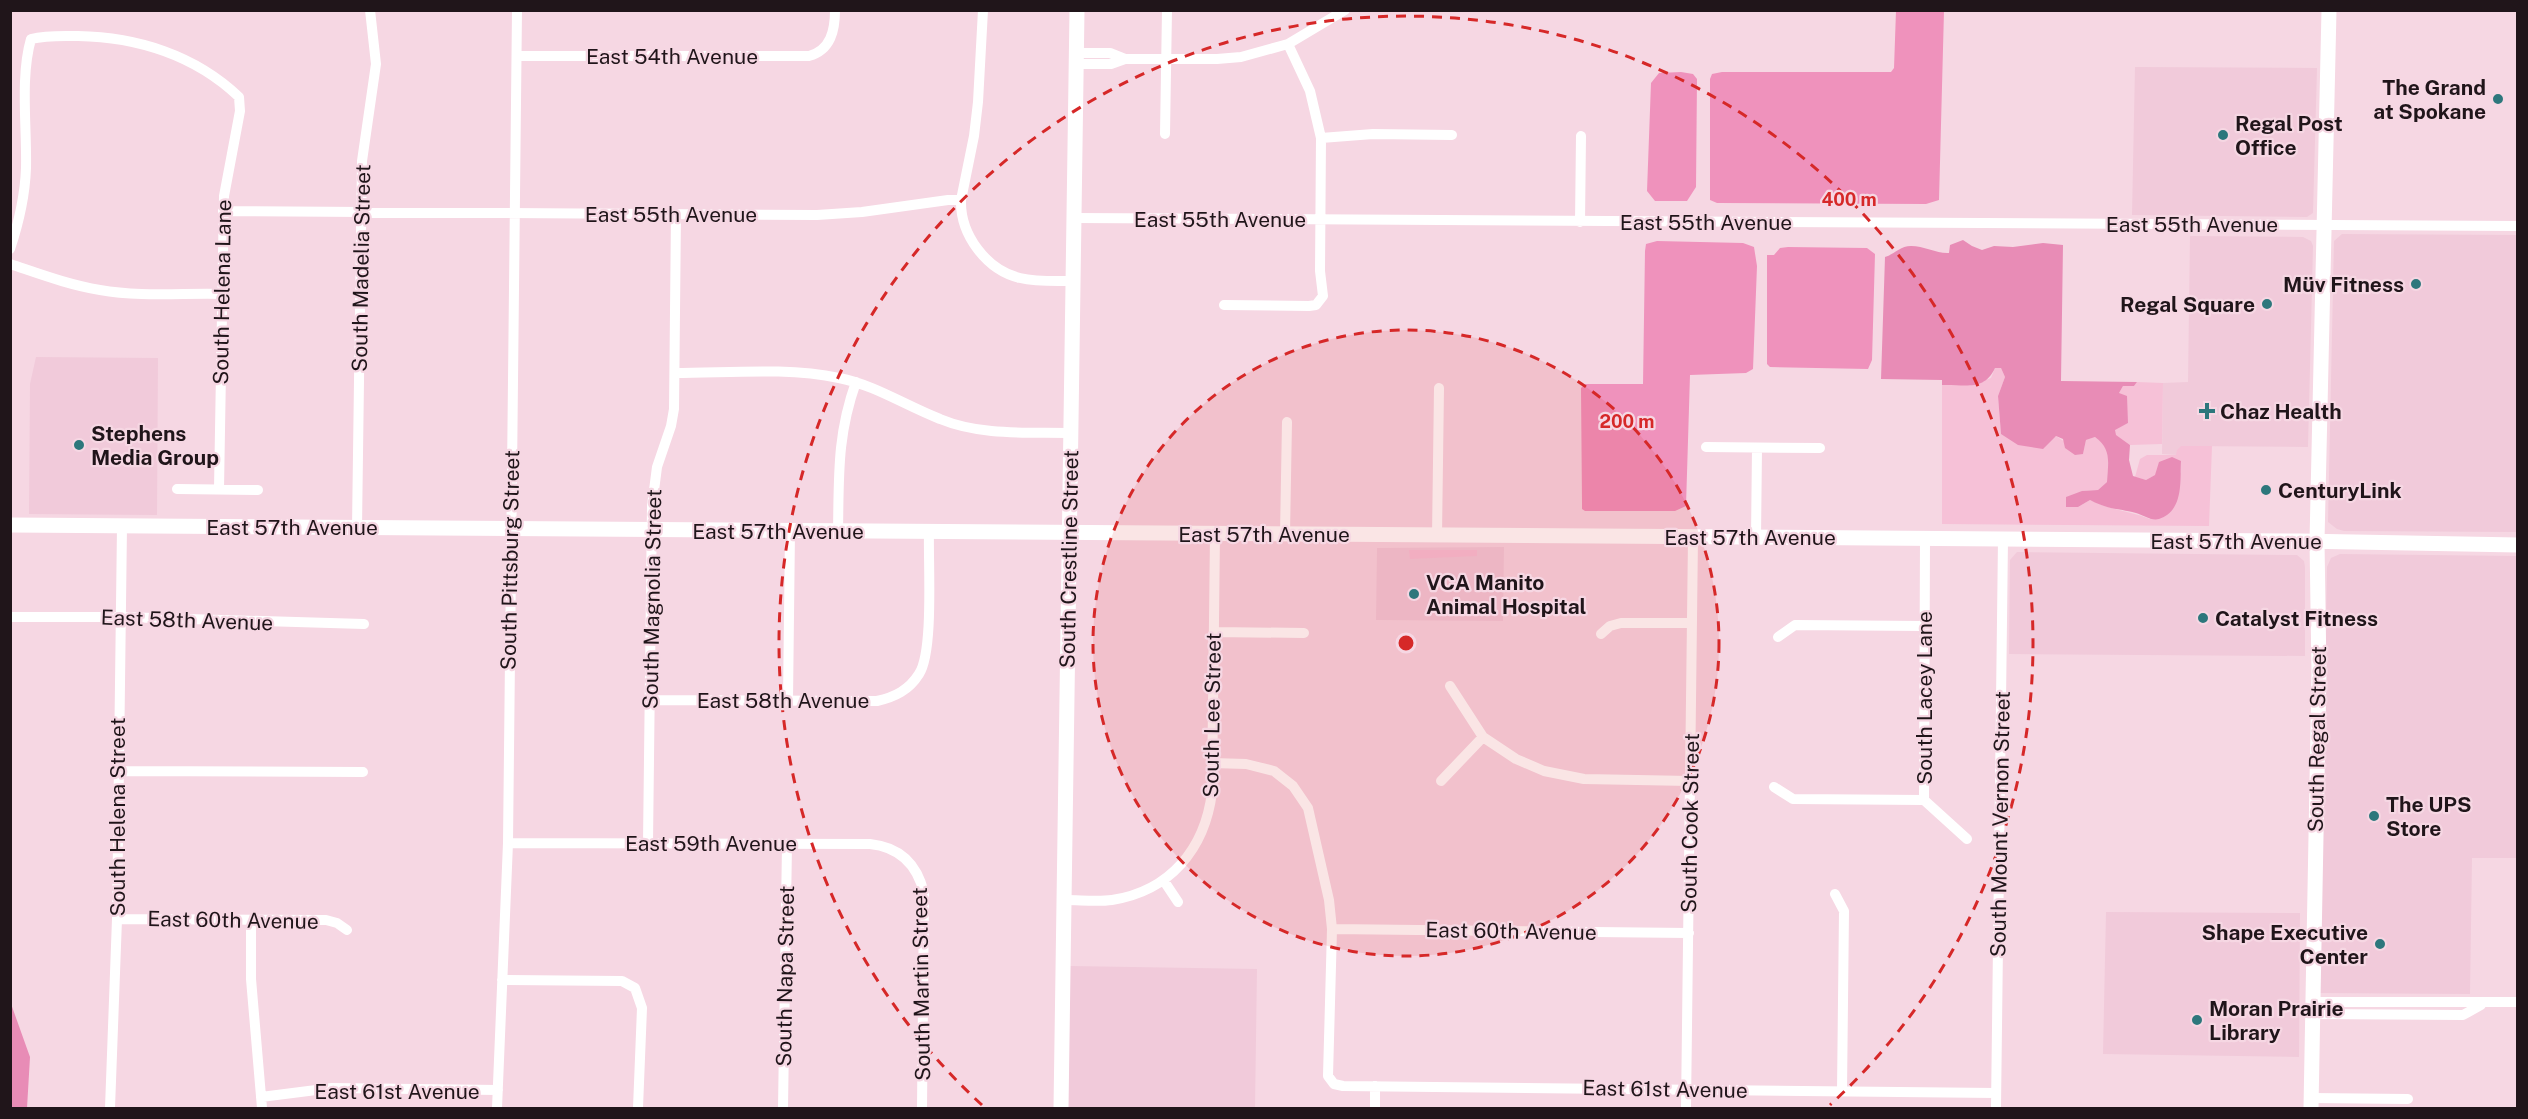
<svg xmlns="http://www.w3.org/2000/svg" width="2528" height="1119" font-family="'Public Sans',sans-serif">
<style>
.built{fill:#f1cada}
.green{fill:#f6c1d7}
.forest{fill:#e88cb6}
.water{fill:#ef92bc}
.lines{fill:none;stroke-linecap:round;stroke-linejoin:round}
.street{stroke:#fff;stroke-width:10}
.secondary{stroke:#fff;stroke-width:15}
.ring{fill:none;stroke:#d62828;stroke-width:3;stroke-dasharray:10 8}
.poi-dot{fill:#2d777c;stroke:#f6d7e3;stroke-width:2}
.labels{text-anchor:middle;dominant-baseline:central;stroke-width:4.5;stroke-linejoin:round;paint-order:stroke}
.street-label{font-size:21px;fill:#20151a;stroke:#f6d7e3}
.poi-label{font-size:21px;font-weight:bold;fill:#20151a;stroke:#f6d7e3;text-anchor:start}
.centre{fill:#d62828;stroke:#f6d7e3;stroke-width:3}
.ring-label{font-size:18px;text-anchor:middle;font-weight:bold;fill:#d62828;stroke:#f6d7e3;stroke-width:4.5;stroke-linejoin:round;paint-order:stroke}
</style>
<rect width="100%" height="100%" fill="#f6d7e3"/>
<path class="built" d="M2135,67L2317,68L2313,213L2307,217L2132,215Z
M2342,234L2517,235V532L2344,531L2337,529L2328,522L2334,241Z
M2190,236L2303,237L2311,241L2313,246L2308,447L2182,446L2177,455L2162,454L2163,383L2188,382Z
M36,357L158,358L157,515L29,514L30,384Z
M1504,547L1503,621L1376,620L1377,548Z
M2017,552L2297,555L2304,561L2305,567V656L2009,654L2010,560Z
M2340,554L2517,556V858H2472L2470,994L2319,993L2327,567L2331,558Z
M2106,912L2300,913L2299,1057L2103,1054Z
M1070,966L1257,969L1255,1108H1068Z"/>
<path class="green" d="M1995,368H2001L2005,377L1998,396L2001,434L2051,440L2056,436L2083,454L2086,440L2095,437C2113,450 2108,462 2107,482L2098,490L2082,491L2078,507L2090,500C2110,510 2130,511 2150,519L2181,472V461L2146,480L2135,477L2140,459L2147,455H2176L2177,450L2181,446H2212L2209,526L1942,524V385H1971L1991,378Z
M2137,382L2163,383L2162,444L2130,445L2115,435V429L2128,423L2119,393L2123,386H2134Z
M1409,550H1477V556L1410,559Z"/>
<path class="forest" d="M1963,240L1972,246L1982,250L1994,246L2013,247L2043,243L2063,245L2061,381L2137,382L2134,386H2123L2119,393L2127,396L2128,423L2115,430L2116,435L2130,445L2129,460L2133,476L2146,480L2155,475L2159,462L2172,457L2181,461C2180,480 2184,511 2159,519C2151,521 2143,515 2136,513C2117,508 2109,510 2090,500L2078,507H2066V497L2082,491L2098,490L2107,482C2108,463 2112,449 2095,437L2086,440L2083,454L2075,455L2065,448L2063,439L2056,436L2043,449L2018,445L2001,434L1998,396L2005,377L2001,368H1995C1984,392 1964,384 1942,385V380L1881,379L1885,257C1895,254 1900,246 1911,246C1924,246 1938,254 1949,253L1950,245Z
M10,1001L30,1057L27,1108H11Z"/>
<path class="water" d="M1896,11H1944L1939,200L1926,204L1717,203L1710,200V79L1712,74L1722,72H1891L1894,68Z
M1681,72L1693,74L1697,79L1696,187L1687,201H1655L1647,191L1651,83L1659,73Z
M1657,241L1743,243L1754,247L1757,266L1753,369L1746,373L1690,375L1686,506L1675,511H1585L1582,509V504L1581,388L1585,384H1643L1645,251L1646,244Z
M1788,247L1867,248L1875,254L1872,360L1868,369L1770,367L1767,364V255H1774L1780,248Z"/>
<g class="lines">
<path class="street" d="M1076,53H1110L1125,59H1217L1241,57L1288,44L1345,10
M517,56H809C831,50 835,30 835,10
M1076,64H1111L1125,59
M1165,134L1167,10
M1321,138L1373,134L1452,135
M961,200L974,136L978,102L983,10
M223,211L817,215L862,212L948,200H961C960,234 986,270 1020,278C1037,282 1055,281 1072,281
M1074,218L2518,226
M1580,222L1581,136
M10,249C19,222 25,196 26,168C27,127 20,77 31,39C47,35 62,36 78,36C137,37 195,55 239,97L240,111L224,196L219,489
M10,264C40,274 69,285 100,290C140,297 181,293 222,294
M1224,305L1309,306L1316,305L1323,296L1320,271L1321,138L1310,91L1288,44
M675,373C728,373 786,367 839,378C875,385 906,406 940,419C981,436 1027,432 1070,433
M1706,447L1820,448
M177,489L258,490
M357,528L362,161L376,64L370,10
M838,531C839,476 837,435 856,382
M1285,534L1287,422
M1437,536L1439,388
M1756,538L1757,448
M1925,538L1924,800L1967,839
M10,617H120L364,624
M1214,632L1304,633
M1601,634L1610,626L1621,623H1692
M1778,637L1795,625L1924,626
M1450,686L1483,737L1516,759L1544,771L1584,779L1690,781
M650,700L877,701C895,697 909,690 919,674C934,651 928,563 929,532
M788,700L790,531
M1212,763L1246,764L1274,771L1293,786L1308,808L1329,900L1332,929L1328,1076L1334,1084L1343,1086L1996,1093
M117,771L363,772
M1441,781L1483,737
M1774,787L1793,799L1924,800
M508,843L870,844C899,847 917,864 924,893L922,1108
M648,843L652,506L657,467L671,426L674,409L676,214
M1164,881L1178,902
M1835,894L1844,911L1842,1091
M1065,900C1081,900 1097,902 1112,900C1170,891 1205,849 1212,792L1215,534
M117,919L326,920L337,923L347,930
M251,920V979L262,1108
M1332,929L1689,933
M502,980L622,981L635,988L642,1008L638,1108
M2313,1002H2518
M2313,1014L2463,1015L2481,1005
M261,1097L332,1088L498,1090
M2311,1098L2408,1099
M110,1108L117,919L122,526
M497,1108L508,843L517,10
M783,1108L787,844
M1375,1108V1086
M1686,1108L1693,537
M1996,1108L2003,539"/>
<path class="secondary" d="M10,525L2300,541L2518,545
M1061,1108L1077,10
M2311,1108L2319,673L2317,541L2329,10"/>
</g>
<circle cx="1406" cy="643" r="313" fill="#d62828" fill-opacity=".12"/>
<g class="ring">
<circle cx="1406" cy="643" r="313"/>
<path d="M982 1105A627 627 0 1 1 1830 1105"/>
</g>
<g class="poi-dot">
<circle cx="2498" cy="99" r="6"/>
<circle cx="2223" cy="135" r="6"/>
<circle cx="2416" cy="284" r="6"/>
<circle cx="2267" cy="304" r="6"/>
<path d="M2204 402h6v6h6v6h-6v6h-6v-6h-6v-6h6z"/>
<circle cx="79" cy="445" r="6"/>
<circle cx="2266" cy="490" r="6"/>
<circle cx="1414" cy="594" r="6"/>
<circle cx="2203" cy="618" r="6"/>
<circle cx="2374" cy="816" r="6"/>
<circle cx="2380" cy="944" r="6"/>
<circle cx="2197" cy="1020" r="6"/>
</g>
<g class="labels">
<g class="street-label">
<text x="672" y="56">East 54th Avenue</text>
<text x="671" y="214">East 55th Avenue</text>
<text x="1220" y="219">East 55th Avenue</text>
<text x="1706" y="222">East 55th Avenue</text>
<text x="2192" y="224">East 55th Avenue</text>
<text transform="translate(361 268) rotate(-89)">South Madelia Street</text>
<text transform="translate(222 292) rotate(-89)">South Helena Lane</text>
<text x="292" y="527">East 57th Avenue</text>
<text x="778" y="531">East 57th Avenue</text>
<text x="1264" y="534">East 57th Avenue</text>
<text x="1750" y="537">East 57th Avenue</text>
<text x="2236" y="541">East 57th Avenue</text>
<text transform="translate(1069 559) rotate(-89)">South Crestline Street</text>
<text transform="translate(510 560) rotate(-89)">South Pittsburg Street</text>
<text transform="translate(652 599) rotate(-89)">South Magnolia Street</text>
<text transform="translate(187 620) rotate(2)">East 58th Avenue</text>
<text transform="translate(1924 698) rotate(-90)">South Lacey Lane</text>
<text x="783" y="700">East 58th Avenue</text>
<text transform="translate(1212 715) rotate(-89)">South Lee Street</text>
<text transform="translate(2317 739) rotate(-89)">South Regal Street</text>
<text transform="translate(117 817) rotate(-90)">South Helena Street</text>
<text transform="translate(1690 823) rotate(-89)">South Cook Street</text>
<text transform="translate(2000 824) rotate(-89)">South Mount Vernon Street</text>
<text x="711" y="843">East 59th Avenue</text>
<text transform="translate(233 920) rotate(1)">East 60th Avenue</text>
<text transform="translate(1511 931) rotate(1)">East 60th Avenue</text>
<text transform="translate(785 976) rotate(-89)">South Napa Street</text>
<text transform="translate(921 984) rotate(-91)">South Martin Street</text>
<text transform="translate(1665 1089) rotate(1)">East 61st Avenue</text>
<text x="397" y="1091">East 61st Avenue</text>
</g>
<g class="poi-label">
<text x="2486" y="87" text-anchor="end">The Grand<tspan x="2486" dy="24">at Spokane</tspan></text>
<text x="2235" y="123">Regal Post<tspan x="2235" dy="24">Office</tspan></text>
<text x="2404" y="284" text-anchor="end">Müv Fitness</text>
<text x="2255" y="304" text-anchor="end">Regal Square</text>
<text x="2220" y="411">Chaz Health</text>
<text x="91" y="433">Stephens<tspan x="91" dy="24">Media Group</tspan></text>
<text x="2278" y="490">CenturyLink</text>
<text x="1426" y="582">VCA Manito<tspan x="1426" dy="24">Animal Hospital</tspan></text>
<text x="2215" y="618">Catalyst Fitness</text>
<text x="2386" y="804">The UPS<tspan x="2386" dy="24">Store</tspan></text>
<text x="2368" y="932" text-anchor="end">Shape Executive<tspan x="2368" dy="24">Center</tspan></text>
<text x="2209" y="1008">Moran Prairie<tspan x="2209" dy="24">Library</tspan></text>
</g>
</g>
<circle cx="1406" cy="643" r="9" class="centre"/>
<g class="ring-label">
<text x="1849" y="206">400 m</text>
<text x="1627" y="428">200 m</text>
</g>
<rect width="2528" height="1119" fill="none" stroke="#20151a" stroke-width="24"/>
</svg>
